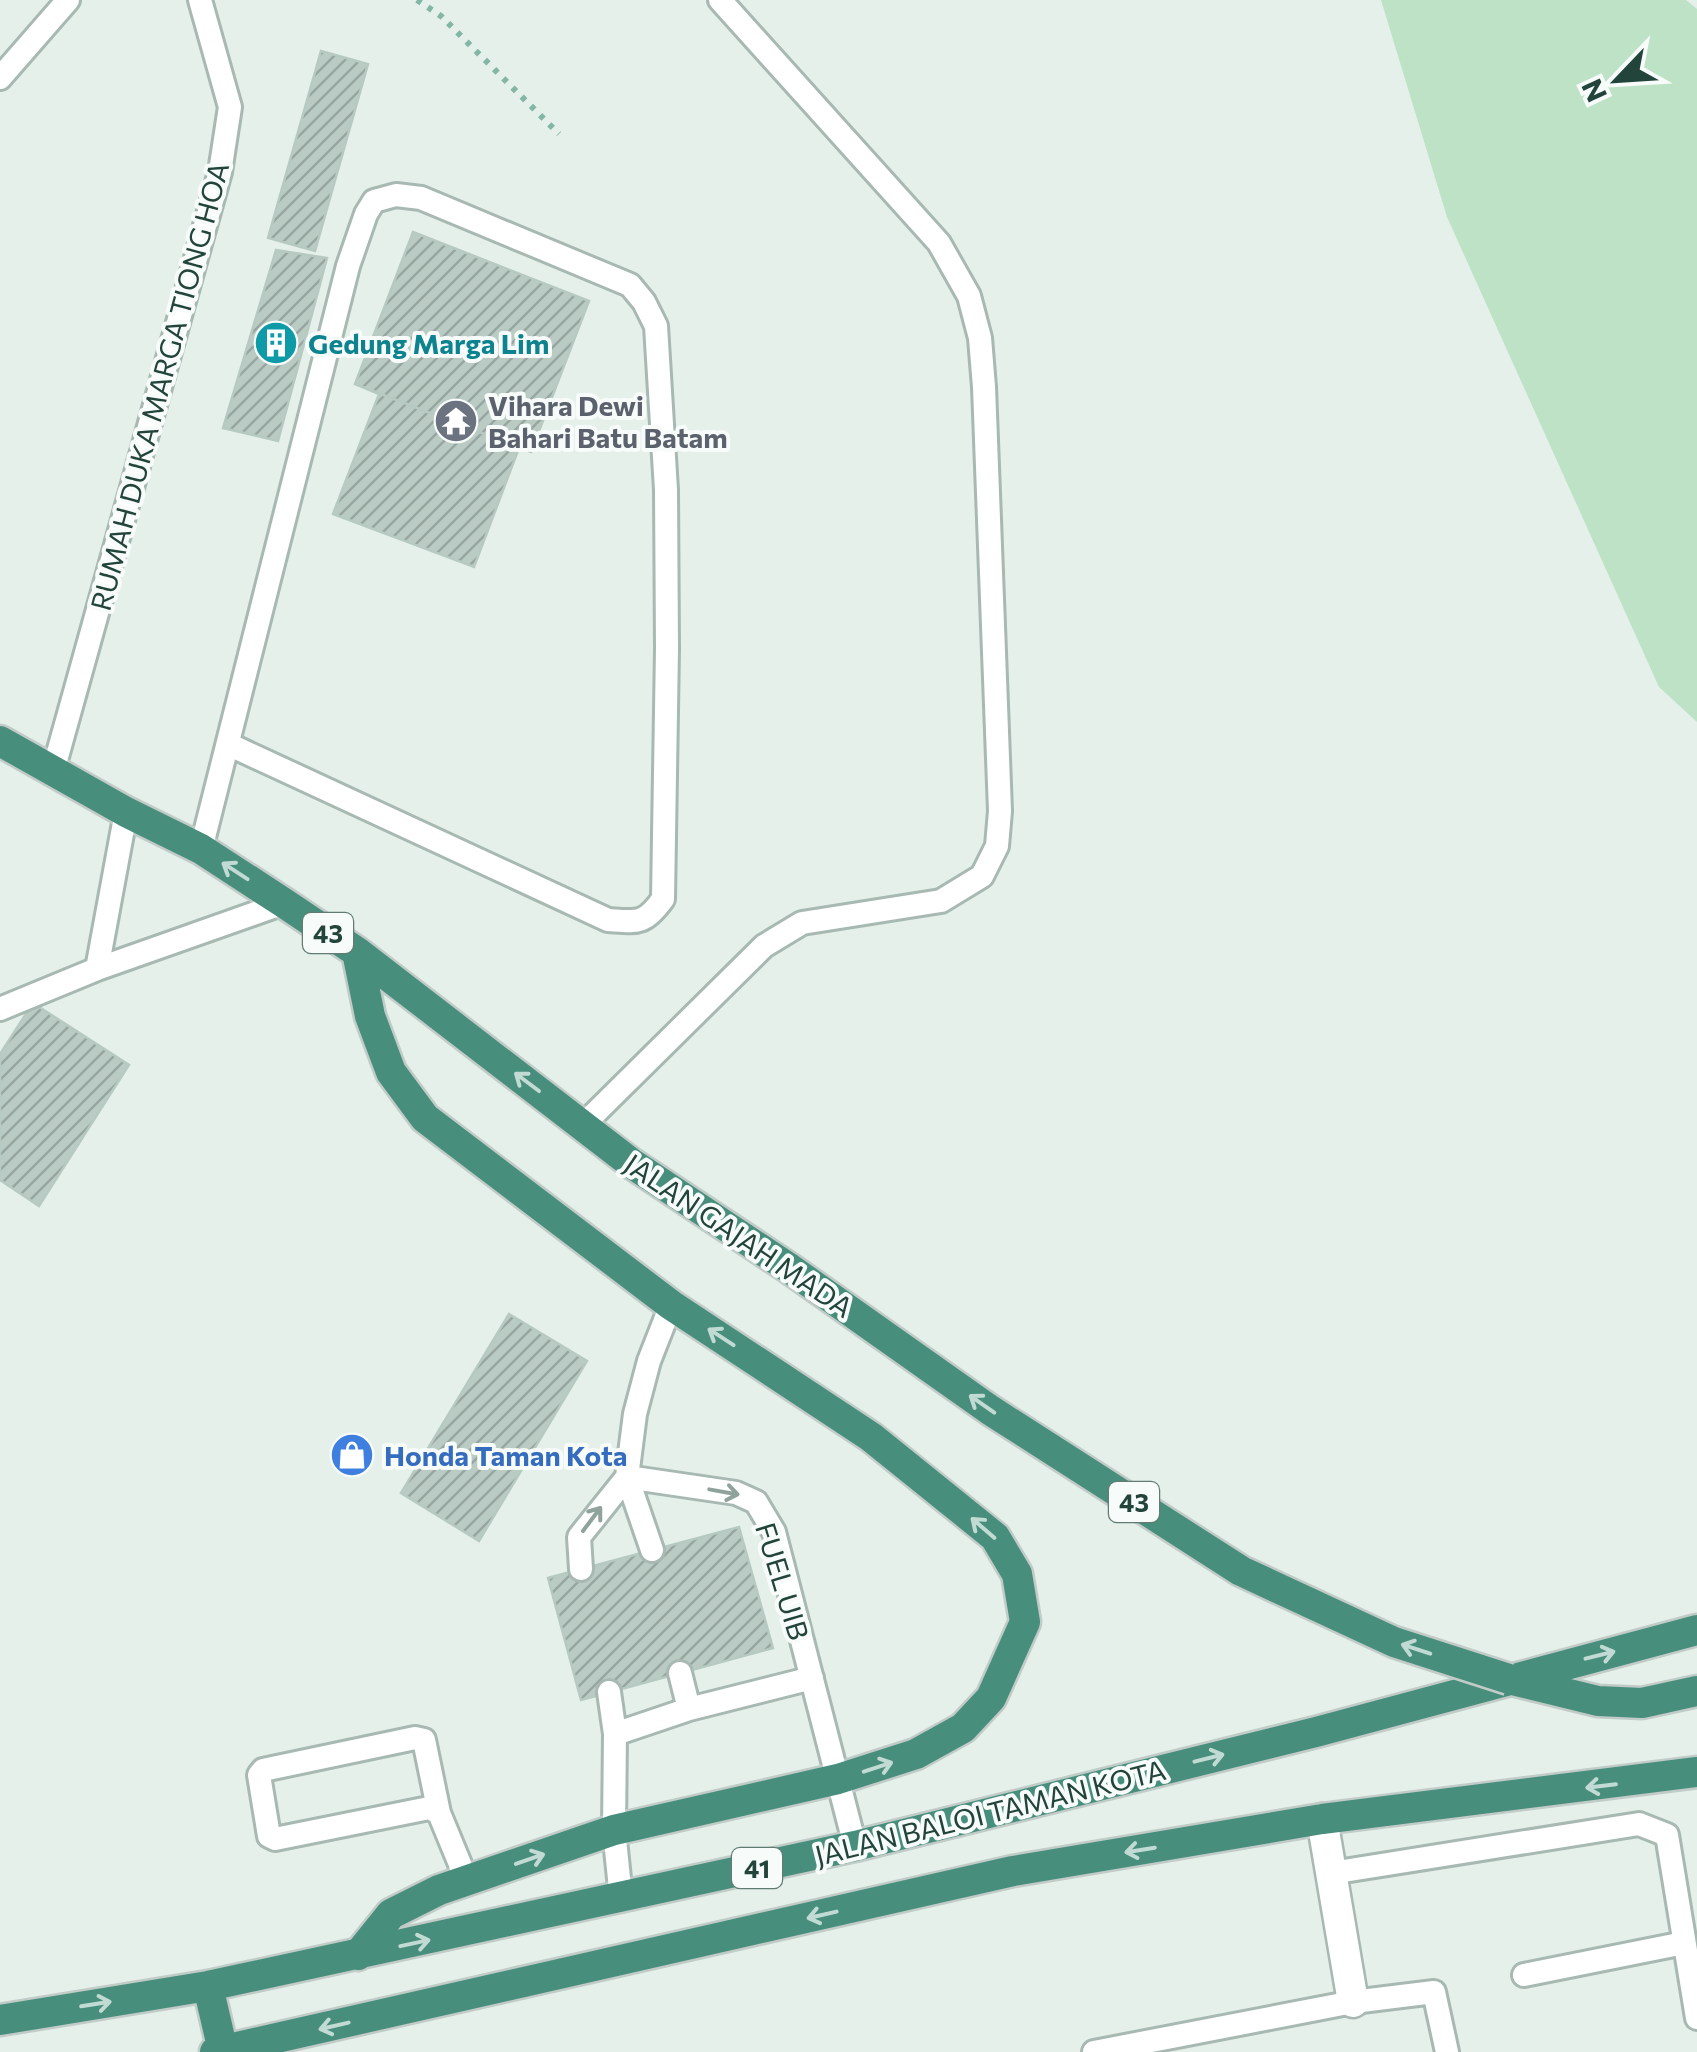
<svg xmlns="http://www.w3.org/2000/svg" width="1697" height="2052" font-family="Commissioner,sans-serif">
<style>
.grass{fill:#bde2c6}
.building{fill:url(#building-hatch);stroke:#b7cac2;stroke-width:2.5}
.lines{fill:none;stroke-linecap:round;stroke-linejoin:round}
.service-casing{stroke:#a7b9b2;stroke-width:28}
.minor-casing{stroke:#a7b9b2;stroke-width:35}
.trunk-casing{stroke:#c1cbc8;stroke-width:35}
.path{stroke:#83b6a5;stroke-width:6;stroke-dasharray:5 8;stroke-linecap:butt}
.service{stroke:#fff;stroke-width:22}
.minor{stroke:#fff;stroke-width:30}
.trunk{stroke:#488e7c;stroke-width:30}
.trunk-bridge-casing{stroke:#c1cbc8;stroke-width:35;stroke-linecap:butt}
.trunk-bridge{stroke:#488e7c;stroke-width:30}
.oneway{stroke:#c2dad4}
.oneway2{stroke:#90a29c}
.labels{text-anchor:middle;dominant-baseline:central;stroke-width:8;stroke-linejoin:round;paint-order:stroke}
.shield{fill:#f7fbf9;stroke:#627b73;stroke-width:2.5}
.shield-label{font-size:25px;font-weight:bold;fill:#22443a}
.culture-label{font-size:28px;font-weight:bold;fill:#0d838f;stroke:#f7fbf9;text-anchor:start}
.street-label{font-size:28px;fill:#22443a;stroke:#f7fbf9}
.worship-label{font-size:28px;font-weight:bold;fill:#5b616d;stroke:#f7fbf9;text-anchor:start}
.shop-label{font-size:28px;font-weight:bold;fill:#366cbe;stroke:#f7fbf9;text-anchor:start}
</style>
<defs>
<pattern id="building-hatch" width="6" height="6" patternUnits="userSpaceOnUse" patternTransform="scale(2.5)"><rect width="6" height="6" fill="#bacbc4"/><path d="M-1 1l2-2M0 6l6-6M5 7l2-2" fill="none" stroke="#97a6a0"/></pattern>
</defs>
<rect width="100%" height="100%" fill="#e5f0eb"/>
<path class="grass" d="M1381,0H1686L1697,9V722L1659,687L1447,217Z"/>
<path class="building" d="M321,51L368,64L315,251L268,238Z
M413,232L589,301L531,452L519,448L474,567L333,514L379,394L355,384Z
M413,232L589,301L531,452L355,384Z
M276,250L327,258L278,441L223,428Z
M33,1003L129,1065L39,1206L0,1180V1054Z
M509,1314L587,1361L479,1541L401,1493Z
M739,1527L773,1648L581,1700L548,1578Z"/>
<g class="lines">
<g class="service-casing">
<path id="service" d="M0,78L68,0
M53,771L220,172L230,107L200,0
M201,849L348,266L366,214L374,201L396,195L421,198L630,285L644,302L656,326L666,490L667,648L663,899C644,925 638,922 608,920L230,745
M97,969L126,812
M0,1009L97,969L284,903
M583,1125L764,946L802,923L941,901L982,876L997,846L1000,811L984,387L980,338L969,296L939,243L720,0
M627,1477L736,1493L756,1502L774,1532L855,1846
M652,1550L627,1477L635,1414L649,1361L671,1305
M581,1569L579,1537L627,1477
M680,1673L689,1709
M609,1692L615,1734L614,1830L621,1898
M615,1734L689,1709L812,1678
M439,1813L429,1808L275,1839L269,1836L259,1775L263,1770L415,1738L424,1740L439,1813L460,1864L463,1881
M1331,1873L1639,1824L1667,1835L1697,2018
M1524,1975L1684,1943
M1094,2052L1353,2002L1434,1992L1447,2052"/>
</g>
<g class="minor-casing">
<path id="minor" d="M1322,1819L1353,2002"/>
</g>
<g class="trunk-casing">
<path id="trunk" d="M0,741L126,812L201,849L284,903L357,952L631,1163L789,1268
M357,952L370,1016L391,1072L425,1118L671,1305L871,1437L995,1537L1017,1574L1025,1622L991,1698L963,1728L916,1754L838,1779L614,1830L439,1890L391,1914L358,1955
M1512,1680L1598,1701L1642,1703L1697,1691
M208,1986L223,2051
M0,2020L208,1986L855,1846L1316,1732L1697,1630
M215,2052L1013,1871L1322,1819L1697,1772"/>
</g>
<path class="path" d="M417,0L441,16L559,134"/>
<use href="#service" class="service"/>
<use href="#minor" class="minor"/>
<use href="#trunk" class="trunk"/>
<g class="trunk-bridge-casing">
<path id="trunk-bridge" d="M789,1268L990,1410L1241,1571L1394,1642L1509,1679"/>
</g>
<use href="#trunk-bridge" class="trunk-bridge"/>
</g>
<defs><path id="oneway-shaft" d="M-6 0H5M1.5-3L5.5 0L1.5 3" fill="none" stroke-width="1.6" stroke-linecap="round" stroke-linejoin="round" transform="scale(2.5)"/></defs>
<g class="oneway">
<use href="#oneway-shaft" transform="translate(235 871) rotate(-147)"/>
<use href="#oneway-shaft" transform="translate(527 1082) rotate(-143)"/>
<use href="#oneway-shaft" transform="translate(721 1337) rotate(-147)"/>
<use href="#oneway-shaft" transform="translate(982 1404) rotate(-145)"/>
<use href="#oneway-shaft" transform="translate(983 1528) rotate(-139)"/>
<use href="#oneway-shaft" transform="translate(1416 1649) rotate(-162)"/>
<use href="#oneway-shaft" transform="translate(1600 1655) rotate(-14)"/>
<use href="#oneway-shaft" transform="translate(1209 1758) rotate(-14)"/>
<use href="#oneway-shaft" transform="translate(878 1767) rotate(-18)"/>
<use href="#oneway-shaft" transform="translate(1601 1786) rotate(173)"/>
<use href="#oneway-shaft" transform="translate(1140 1850) rotate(171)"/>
<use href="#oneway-shaft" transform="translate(530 1859) rotate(-19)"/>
<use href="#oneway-shaft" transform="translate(822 1915) rotate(167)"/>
<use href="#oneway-shaft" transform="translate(415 1943) rotate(-12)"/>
<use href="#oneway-shaft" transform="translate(96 2004) rotate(-9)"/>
<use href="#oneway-shaft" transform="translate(334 2026) rotate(167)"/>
</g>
<g class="oneway2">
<use href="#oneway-shaft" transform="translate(724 1492) rotate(10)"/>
<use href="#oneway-shaft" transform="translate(592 1519) rotate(-53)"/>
</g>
<defs>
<g id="building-disc" transform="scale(2.25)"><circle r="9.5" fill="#0f9aa8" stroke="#f7fbf9"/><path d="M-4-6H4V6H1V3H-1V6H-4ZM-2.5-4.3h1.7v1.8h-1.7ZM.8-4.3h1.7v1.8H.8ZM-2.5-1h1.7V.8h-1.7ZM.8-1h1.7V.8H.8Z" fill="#fff"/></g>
<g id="temple-disc" transform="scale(2.25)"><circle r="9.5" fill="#6b7280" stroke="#f7fbf9"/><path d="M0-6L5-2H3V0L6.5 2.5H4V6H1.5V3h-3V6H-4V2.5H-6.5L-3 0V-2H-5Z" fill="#fff"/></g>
<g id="shop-disc" transform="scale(2.25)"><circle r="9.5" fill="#3f7fe0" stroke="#f7fbf9"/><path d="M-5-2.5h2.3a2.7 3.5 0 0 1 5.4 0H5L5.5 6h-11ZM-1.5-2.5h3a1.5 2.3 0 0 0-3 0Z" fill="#fff"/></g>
</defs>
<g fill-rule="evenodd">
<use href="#building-disc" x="276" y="343"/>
<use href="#temple-disc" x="456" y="421"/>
<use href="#shop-disc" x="352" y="1455"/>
</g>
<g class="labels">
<g class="shield">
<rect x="303" y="913" width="50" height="40" rx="8"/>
<rect x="1109" y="1482" width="50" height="40" rx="8"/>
<rect x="732" y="1848" width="50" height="40" rx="8"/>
</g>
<g class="shield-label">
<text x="328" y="933">43</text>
<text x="1134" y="1502">43</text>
<text x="757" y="1868">41</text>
</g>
<g class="culture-label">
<text x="308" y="343">Gedung Marga Lim</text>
</g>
<g class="street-label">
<text transform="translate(159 386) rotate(-75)">RUMAH DUKA MARGA TIONG HOA</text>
<text transform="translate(739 1235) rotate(34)">JALAN GAJAH MADA</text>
<text transform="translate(783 1581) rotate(73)">FUEL UIB</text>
<text transform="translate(990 1812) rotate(-14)">JALAN BALOI TAMAN KOTA</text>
</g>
<g class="worship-label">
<text x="488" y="405">Vihara Dewi<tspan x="488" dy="32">Bahari Batu Batam</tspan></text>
</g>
<g class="shop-label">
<text x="384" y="1455">Honda Taman Kota</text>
</g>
</g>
<g transform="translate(1617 80) rotate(245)" stroke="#f7fbf9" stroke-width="8" paint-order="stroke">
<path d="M0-8L18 38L0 25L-18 38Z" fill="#22443a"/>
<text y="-15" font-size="28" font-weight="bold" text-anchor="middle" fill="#22443a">N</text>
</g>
</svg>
